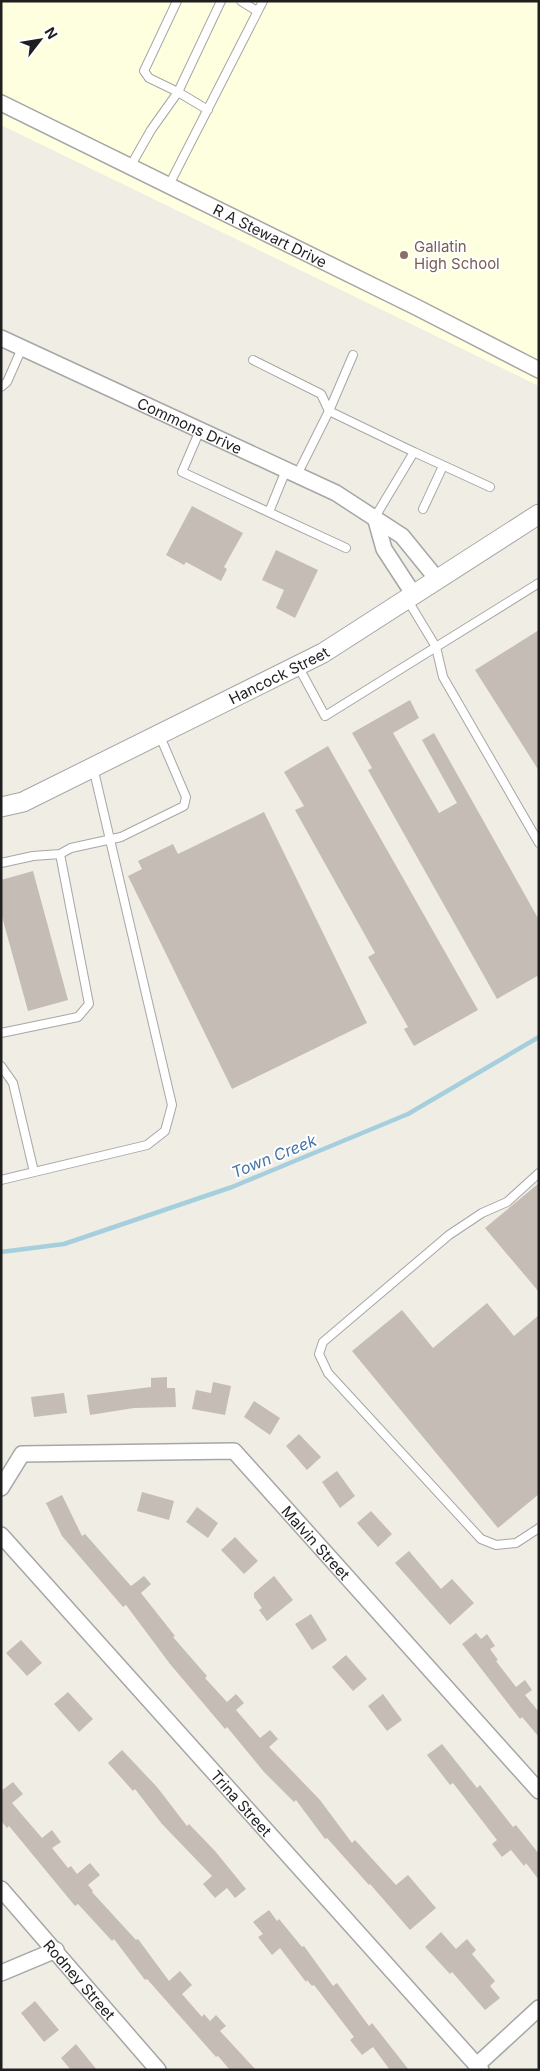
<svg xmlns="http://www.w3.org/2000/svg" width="540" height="2071" font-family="Inter,sans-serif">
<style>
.education{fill:#feffdf}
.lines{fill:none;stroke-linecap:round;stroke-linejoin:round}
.stream{stroke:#a6cfde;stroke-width:4.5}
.building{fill:#c5bcb5}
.service-casing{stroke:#a6a6a6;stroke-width:10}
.minor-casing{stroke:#a6a6a6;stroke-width:18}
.tertiary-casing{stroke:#a6a6a6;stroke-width:21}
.service{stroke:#fff;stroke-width:8}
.minor{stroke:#fff;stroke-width:15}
.tertiary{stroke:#fff;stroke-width:19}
.education-dot{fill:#8d6e63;stroke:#fff;stroke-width:2}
.labels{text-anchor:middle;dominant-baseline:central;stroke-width:4;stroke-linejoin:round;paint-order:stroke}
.street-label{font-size:15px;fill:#1f1f1f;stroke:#fff}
.education-label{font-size:15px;fill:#785e54;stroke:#fff;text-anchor:start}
.water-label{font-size:16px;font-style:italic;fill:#4775a8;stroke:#fff}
</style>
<rect width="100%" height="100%" fill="#f0ede5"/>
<path class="education" d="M1,1H539V386L1,125Z"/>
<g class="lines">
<path class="stream" d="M1,1252L64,1244L232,1187L408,1114L539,1037"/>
</g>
<path class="building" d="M192,506L243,533L224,567L227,569L221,581L186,562L184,565L166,555Z
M276,550L318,570L295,618L276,608L284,590L262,580Z
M539,630V771L475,670Z
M410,700L419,718L393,733L439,813L457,803L422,740L434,733L539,920V975L497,999L368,770L372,768L352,733Z
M328,746L478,1010L414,1046L404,1029L408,1027L368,957L375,953L295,810L304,806L284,772Z
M264,812L367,1023L232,1089L128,876L142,869L138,861L173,844L178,854Z
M33,871L68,1000L28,1011L1,913V880Z
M539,1183V1292L485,1228Z
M487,1303L514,1336L539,1315V1494L498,1528L352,1351L402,1310L433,1348Z
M167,1377V1388H175L176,1407L134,1408L90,1415L87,1395L151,1387V1378Z
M213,1382L231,1386L225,1415L192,1409L196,1390L211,1393Z
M64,1393L67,1413L34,1417L31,1397Z
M254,1401L280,1418L270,1435L244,1417Z
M299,1434L321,1457L307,1470L286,1446Z
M337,1471L355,1496L340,1508L322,1482Z
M142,1492L174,1501L169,1520L137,1511Z
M62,1495L82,1536L85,1534L131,1586L144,1576L151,1584L141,1593L175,1636L173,1637L207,1676L205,1678L227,1702L236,1694L244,1703L236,1710L260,1738L270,1730L278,1739L269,1747L320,1800L352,1843L355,1840L396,1885L408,1875L436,1908L410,1930L370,1884L369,1885L327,1838L325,1839L296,1800L294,1802L264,1772L227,1727L225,1729L170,1664L126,1605L123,1607L62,1536L46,1503Z
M197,1507L218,1523L208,1538L186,1522Z
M371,1511L392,1534L378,1547L357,1523Z
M235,1537L258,1561L244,1574L221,1550Z
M409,1551L441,1589L452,1579L474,1603L450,1625L395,1563Z
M274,1576L293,1600L267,1621L259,1610L262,1608L254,1597V1593Z
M311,1614L327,1640L312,1650L295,1624Z
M476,1633L481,1639L487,1634L495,1646L490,1649L498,1660L496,1661L516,1687L525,1680L532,1690L525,1695L539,1712V1737L522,1717L520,1719L462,1644Z
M21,1640L42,1663L27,1676L6,1653Z
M346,1655L367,1679L353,1691L332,1667Z
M68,1692L93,1719L79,1732L54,1704Z
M383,1694L402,1720L387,1731L368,1706Z
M442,1744L477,1788L480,1785L513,1827L516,1825L539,1854V1880L526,1863L524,1866L511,1850L502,1857L492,1844L497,1840L453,1783L450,1785L427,1755Z
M122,1750L157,1787L187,1826L189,1824L215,1851L246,1889L235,1898L227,1888L215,1898L203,1884L212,1876L162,1824L135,1789L133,1791L108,1763Z
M13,1782L23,1794L12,1803L42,1838L52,1830L61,1842L52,1848L68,1868L71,1866L77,1874L90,1863L100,1875L88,1885L93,1891L92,1892L136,1940L138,1939L169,1981L180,1971L192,1985L182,1994L202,2017L204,2014L210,2021L216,2015L226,2026L220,2031L256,2070H230L218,2056L216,2057L147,1979L145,1980L114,1939L112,1941L78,1904L75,1906L9,1826L7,1828L1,1821V1791Z
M269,1910L277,1921L279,1919L302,1947L304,1946L333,1986L337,1983L369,2026L372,2023L409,2070H390L373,2047L362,2055L350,2040L354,2037L314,1985L312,1986L307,1980L306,1982L280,1948L272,1955L258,1937L263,1934L253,1922Z
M441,1932L456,1949L467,1939L476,1950L472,1954L495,1981L490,1986L500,1998L485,2010L452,1972L450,1974L425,1947Z
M35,2001L59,2030L44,2042L21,2013Z
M76,2044L97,2070H71L61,2058Z"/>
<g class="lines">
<g class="service-casing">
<path id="service" d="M241,1L257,11
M208,110L178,92L221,1
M130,167L151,130L178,92L149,78L144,71L177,1
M169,185L263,1
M253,360L321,394L329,411L414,452
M1,387L7,382L22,348
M200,430L182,472L346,548
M297,475L329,411L353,355
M423,509L443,466
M269,512L286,470
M375,517L414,452L490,487
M407,599L436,647L539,583
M298,666L325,716L436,647L443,677L539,843
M1,863L33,856L60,854L71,848L121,837L184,806L186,797L159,734
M1,1033L78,1017L89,1004L60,854
M1,1066L13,1083L34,1172
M539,1173L507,1202L482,1213L449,1235L323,1342L319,1354L328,1373L481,1539L496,1545L516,1543L539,1528
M1,1180L147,1145L165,1131L172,1105L93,767"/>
</g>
<g class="minor-casing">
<g id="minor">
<path id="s1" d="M1,103L416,307L539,370"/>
<path id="s2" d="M1,338L336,493L402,536L437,579"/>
<path d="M375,517L384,549L414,595"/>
<path id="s3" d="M1,1488L22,1454L234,1451L539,1791"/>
<path id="s4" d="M1,1535L481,2070"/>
<path id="s5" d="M1,1889L158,2070"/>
<path d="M1,1973L56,1950"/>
<path d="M477,2065L539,2008"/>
</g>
</g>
<g class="tertiary-casing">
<g id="tertiary">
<path id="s6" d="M1,807L23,802L323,653L539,514"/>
</g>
</g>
<use href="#service" class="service"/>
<use href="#minor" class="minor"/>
<use href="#tertiary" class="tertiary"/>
</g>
<circle class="education-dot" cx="404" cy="255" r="5"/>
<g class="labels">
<g class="street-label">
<text stroke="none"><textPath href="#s1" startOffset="300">R A Stewart Drive</textPath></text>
<text stroke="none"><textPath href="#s2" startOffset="208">Commons Drive</textPath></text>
<text stroke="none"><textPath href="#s6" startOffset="308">Hancock Street</textPath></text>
<text stroke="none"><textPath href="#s3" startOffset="375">Malvin Street</textPath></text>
<text stroke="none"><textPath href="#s4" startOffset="360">Trina Street</textPath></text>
<text stroke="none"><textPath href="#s5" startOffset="120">Rodney Street</textPath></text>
</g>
<g class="education-label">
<text x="414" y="246">Gallatin<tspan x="414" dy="17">High School</tspan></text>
</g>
<g class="water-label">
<text transform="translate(274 1156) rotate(-22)">Town Creek</text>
</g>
</g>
<rect width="540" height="2071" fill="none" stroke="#1f1f1f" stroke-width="5"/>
<g transform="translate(40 40) rotate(59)" stroke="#ffffff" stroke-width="4" paint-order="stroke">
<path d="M0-4L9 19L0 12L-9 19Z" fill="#1f1f1f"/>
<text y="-8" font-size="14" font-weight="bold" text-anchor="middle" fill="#1f1f1f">N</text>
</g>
</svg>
